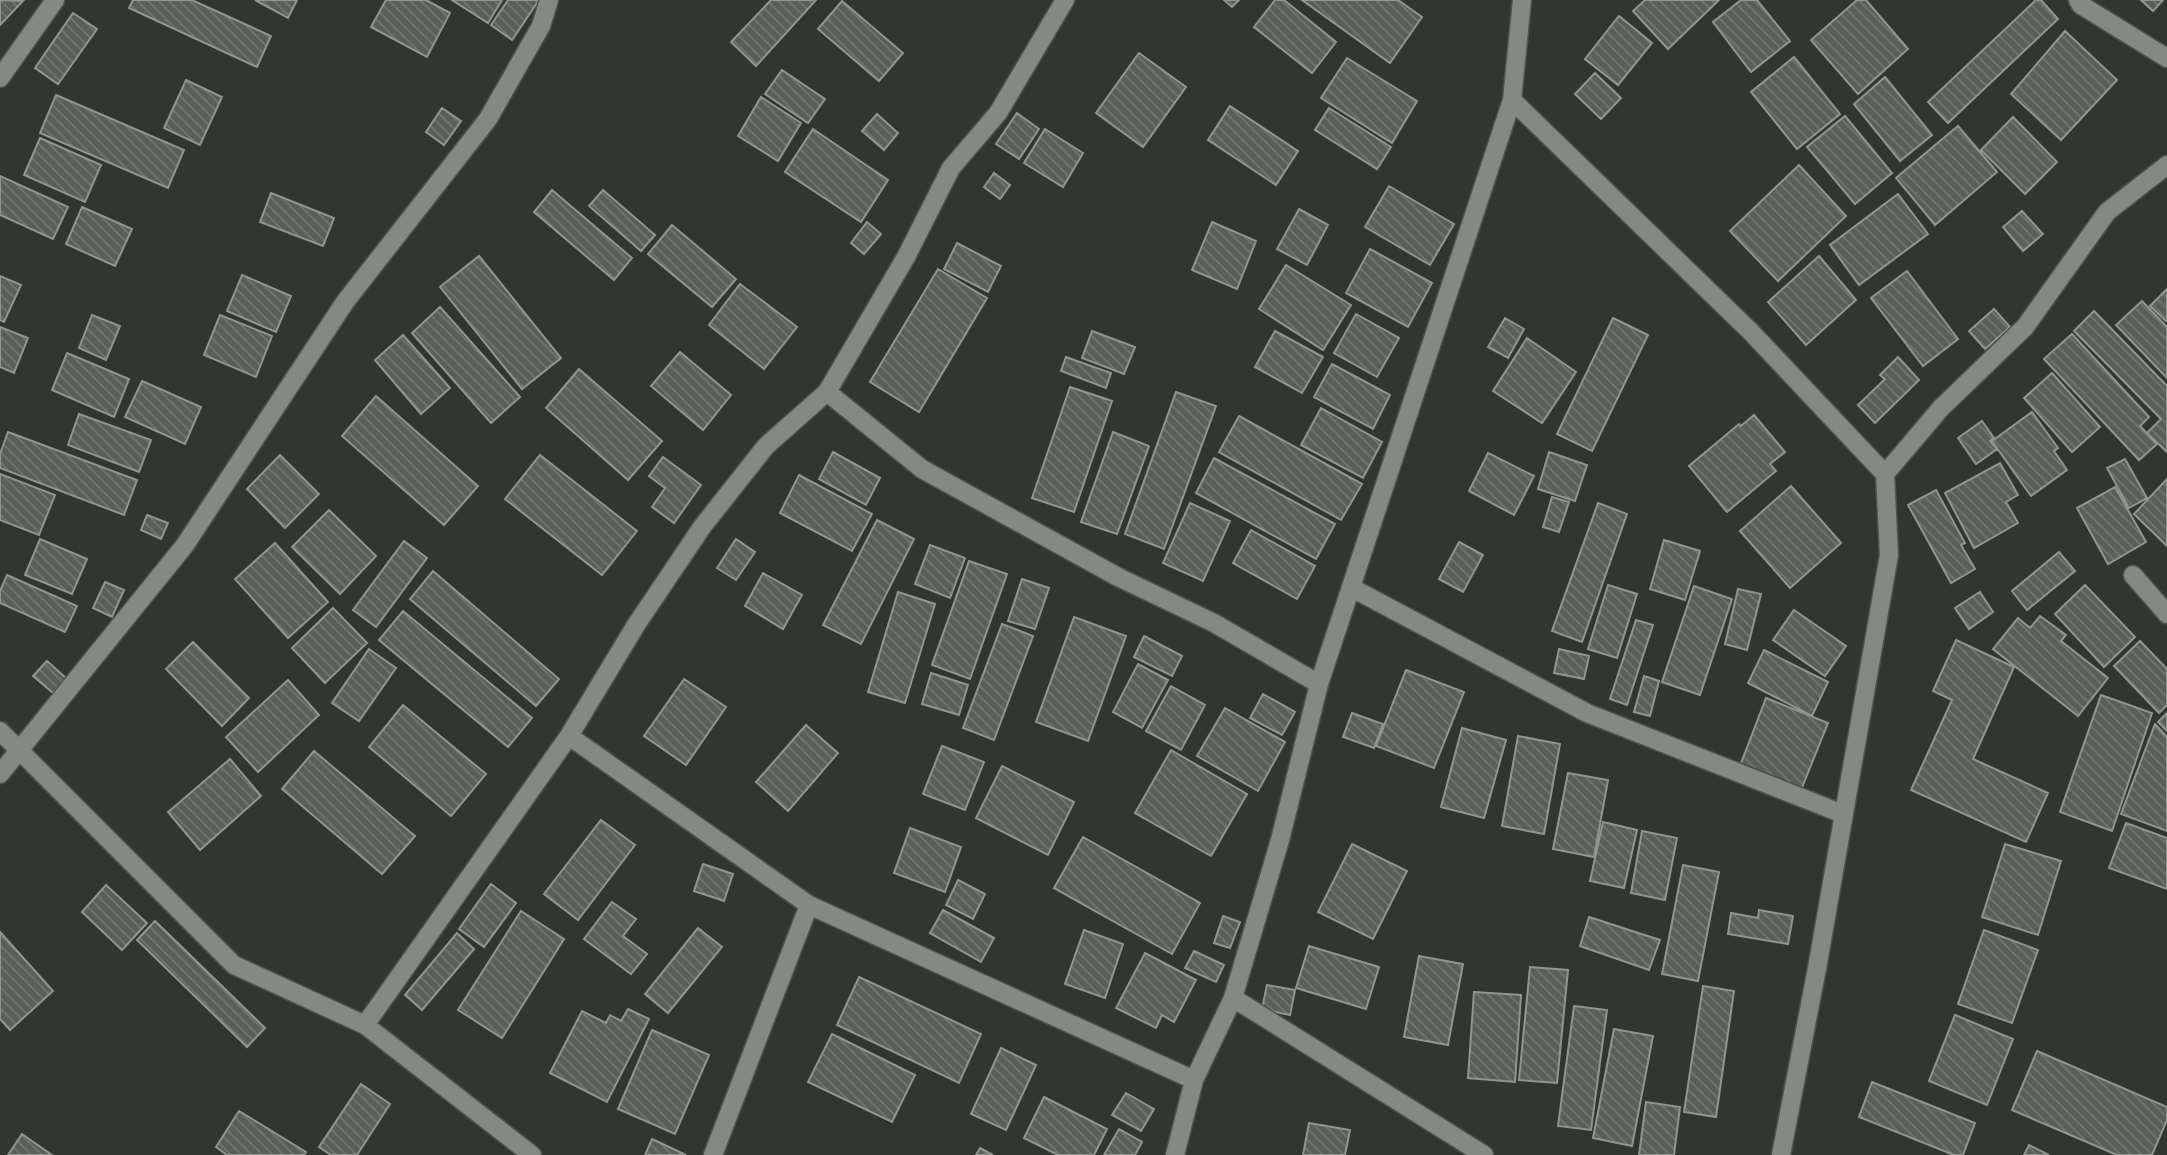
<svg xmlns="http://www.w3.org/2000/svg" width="2167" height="1155" font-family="Ubuntu,sans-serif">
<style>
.building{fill:url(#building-back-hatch);stroke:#90968e;stroke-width:2}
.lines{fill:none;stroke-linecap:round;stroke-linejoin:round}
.minor-casing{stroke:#4e534d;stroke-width:21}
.minor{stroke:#838a81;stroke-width:18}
</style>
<defs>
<pattern id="building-back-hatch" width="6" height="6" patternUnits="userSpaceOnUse" patternTransform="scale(1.75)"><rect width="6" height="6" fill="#595f57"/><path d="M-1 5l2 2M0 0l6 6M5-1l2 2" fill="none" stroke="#71766f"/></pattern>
</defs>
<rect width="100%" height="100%" fill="#313730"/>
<path class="building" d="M0,0L23,1L0,25Z
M133,0H192L271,36L257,67L129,8Z
M255,0H297L288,18Z
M386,0H426L450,13L427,57L371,27Z
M452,0H502L488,23Z
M508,0H539L512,40L491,25Z
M771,0H816L756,66L731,42Z
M1224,0H1239L1232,7Z
M1275,0H1284L1336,42L1312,73L1254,27Z
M1302,0H1398L1422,17L1390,63Z
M1645,0H1719L1668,49L1633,11Z
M1741,0H1757L1790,41L1751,72L1713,22Z
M1857,0H1866L1908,49L1858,94L1811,40Z
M2036,0H2041L2058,19L1948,123L1928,102Z
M2141,0H2163L2153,11Z
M842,1L903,53L879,81L818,29Z
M73,13L97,29L58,84L35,68Z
M1619,16L1652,43L1618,85L1585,59Z
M2065,31L2117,80L2061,140L2011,94Z
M1139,53L1186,87L1143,147L1096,113Z
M1794,57L1840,114L1797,149L1751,92Z
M1347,58L1417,101L1392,143L1321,98Z
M782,70L825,99L808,123L765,94Z
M1595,73L1621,98L1601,119L1575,94Z
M1885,77L1932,135L1900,161L1854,104Z
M186,80L222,97L200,145L164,128Z
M56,95L184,150L168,188L40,133Z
M761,97L801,123L778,161L738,136Z
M1230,106L1298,151L1276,185L1208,140Z
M442,108L461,121L444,145L426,132Z
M1329,108L1391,147L1377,169L1315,130Z
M1017,113L1039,129L1019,159L996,144Z
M877,114L898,133L884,150L862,131Z
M1845,116L1892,173L1855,204L1807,147Z
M2013,117L2057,162L2025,194L1981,150Z
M1958,126L1997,172L1935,225L1896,178Z
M813,129L888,180L861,222L785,172Z
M1045,129L1083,153L1063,187L1024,163Z
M40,138L101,165L85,202L24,175Z
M1799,165L1846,216L1778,281L1730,231Z
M994,173L1010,185L1000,199L984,187Z
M0,176L68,207L53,239L0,215Z
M1389,186L1454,224L1430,265L1365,227Z
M552,190L632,258L614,280L534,212Z
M603,190L655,235L641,251L589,206Z
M271,193L334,218L323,246L260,222Z
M1898,194L1928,234L1859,285L1830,245Z
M82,207L132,229L115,266L66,244Z
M1299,209L1328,225L1307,265L1277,249Z
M2022,211L2043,234L2023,251L2003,227Z
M867,222L881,234L864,254L851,243Z
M1212,222L1256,241L1237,289L1192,270Z
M672,225L736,279L712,307L648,254Z
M957,243L1001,266L988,292L944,269Z
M1370,249L1432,283L1408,327L1346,293Z
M479,256L561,358L522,389L440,287Z
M1819,256L1856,300L1806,345L1768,302Z
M1286,265L1351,305L1323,350L1259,309Z
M938,269L987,298L919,412L870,382Z
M1907,271L1958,339L1923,366L1871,298Z
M242,275L291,296L276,332L227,311Z
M0,276L21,285L4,322L0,320Z
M740,284L797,327L764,369L709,325Z
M2167,289V320L2166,321L2150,306Z
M2142,301L2167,327V378L2116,325Z
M440,307L520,397L491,423L412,333Z
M1994,309L2010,327L1985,349L1969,331Z
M2094,311L2167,386V452L2147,433L2161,419L2074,331Z
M1356,314L1399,338L1377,377L1334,353Z
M92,315L120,326L106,360L79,348Z
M220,315L272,336L256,377L204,355Z
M1505,318L1524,329L1508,358L1488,347Z
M1613,318L1648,335L1592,451L1557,434Z
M0,327L28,338L14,373L0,367Z
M1092,331L1135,347L1124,374L1082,358Z
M1275,331L1323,357L1302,393L1255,367Z
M2072,334L2149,417L2140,426L2157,444L2139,460L2044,359Z
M403,335L450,388L421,414L375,360Z
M1527,338L1576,372L1542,423L1493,391Z
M680,352L731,395L703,430L651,386Z
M67,353L129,379L114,417L52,390Z
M1066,357L1111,373L1106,388L1061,371Z
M1898,357L1919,380L1875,423L1858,405L1885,379L1880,375Z
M1332,364L1390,395L1373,429L1314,397Z
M579,369L662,441L628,480L546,408Z
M2052,373L2100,427L2072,452L2024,398Z
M142,381L201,407L185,444L125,417Z
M1070,387L1112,401L1074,512L1032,498Z
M1176,392L1216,406L1164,549L1125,534Z
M376,396L478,486L444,525L342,436Z
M1321,408L1382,442L1363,478L1301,445Z
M2032,412L2058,448L2054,451L2067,470L2031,496L1992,441Z
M79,414L151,440L139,472L68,445Z
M1754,415L1785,452L1770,464L1776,471L1727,512L1689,466L1739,424L1741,426Z
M1239,416L1362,484L1341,520L1219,452Z
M1982,421L1994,438L1990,441L1997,449L1976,464L1958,438Z
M8,432L137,480L124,515L0,468V454Z
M1113,432L1149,446L1117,534L1081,522Z
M833,452L880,478L866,505L819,479Z
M1549,452L1587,465L1575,501L1538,489Z
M1488,453L1534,476L1514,515L1469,491Z
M280,455L319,494L285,528L247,489Z
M540,455L637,531L602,575L505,499Z
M663,457L701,485L674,523L652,507L665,488L649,476Z
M1214,458L1335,524L1316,559L1196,493Z
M2125,459L2147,498L2129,508L2107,468Z
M2000,463L2018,495L2006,502L2018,523L1974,548L1945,493Z
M0,474L55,495L39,535L0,520Z
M799,475L872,514L852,551L780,513Z
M2167,479V546L2134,514Z
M1791,486L1841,543L1790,588L1740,531Z
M2115,487L2146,542L2108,564L2077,508Z
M1936,490L1965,543L1961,545L1975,569L1951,583L1908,505Z
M1552,497L1569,502L1559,532L1543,527Z
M1190,503L1230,521L1203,581L1163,563Z
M1598,503L1627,514L1582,642L1552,631Z
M329,510L376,556L340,594L292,547Z
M147,515L168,523L161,539L141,530Z
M877,520L914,539L861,644L823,625Z
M1251,530L1315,566L1297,599L1233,563Z
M40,539L87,559L72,594L25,575Z
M736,539L755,552L736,580L717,568Z
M1664,540L1700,551L1685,600L1650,589Z
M404,541L427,558L376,627L353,610Z
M1459,542L1483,555L1463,592L1439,579Z
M275,543L328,602L288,638L235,579Z
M930,545L965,558L950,598L915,584Z
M2059,552L2075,571L2027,610L2012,591Z
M969,561L1007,574L970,679L932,665Z
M433,571L559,679L536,706L410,599Z
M763,573L802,595L783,629L745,606Z
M7,575L77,606L65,632L0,603V591Z
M1022,579L1049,588L1035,629L1008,621Z
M105,582L124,590L112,617L93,608Z
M1608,585L1637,594L1617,658L1588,649Z
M2085,585L2135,637L2104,667L2055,614Z
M1694,586L1732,599L1700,695L1662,682Z
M1738,589L1761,594L1747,650L1725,644Z
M898,592L935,604L905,703L868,692Z
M1980,592L1993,612L1969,629L1955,608Z
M333,608L367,643L325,683L292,648Z
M1794,610L1846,646L1825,676L1773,640Z
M403,611L532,718L508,747L379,640Z
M2040,616L2066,635L2061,641L2108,678L2078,716L1993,649L2018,618L2030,628Z
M1074,617L1126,636L1088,741L1036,722Z
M1636,620L1653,625L1627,705L1610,699Z
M1002,624L1033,636L994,740L963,728Z
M1144,636L1182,656L1172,676L1134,657Z
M1956,640L2014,667L1973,759L2048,793L2026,842L1911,790L1952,700L1933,691Z
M2140,641L2167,669V705L2159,713L2114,666Z
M193,642L249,698L222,726L166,669Z
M369,649L396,668L359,721L332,703Z
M1559,649L1589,656L1584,679L1554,673Z
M1764,650L1828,682L1812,716L1748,683Z
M47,661L66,678L53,693L33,676Z
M1138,664L1168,680L1142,728L1113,712Z
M1406,670L1464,692L1434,768L1376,746Z
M931,673L968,685L959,715L922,704Z
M1644,676L1659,681L1650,716L1634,712Z
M684,679L726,707L686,765L644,736Z
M288,680L319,715L258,772L226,737Z
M1171,686L1205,705L1181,750L1146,731Z
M1263,694L1295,712L1282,735L1250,718Z
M2101,695L2152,713L2112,831L2060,812Z
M1766,698L1828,723L1799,795L1738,771Z
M403,705L486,774L451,816L369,747Z
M1225,708L1285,742L1258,791L1197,756Z
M1352,713L1383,724L1374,748L1343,737Z
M2167,713V731L2158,722Z
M2155,724L2167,737V831L2121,814Z
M806,725L838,753L788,811L756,782Z
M1462,728L1506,740L1484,818L1441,807Z
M1518,736L1560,744L1544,834L1502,826Z
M942,746L984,762L965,810L923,794Z
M1171,750L1247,794L1211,856L1135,813Z
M314,751L415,836L382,874L282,789Z
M230,759L261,796L200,850L168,812Z
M1002,766L1074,802L1048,855L976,818Z
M1568,773L1608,780L1594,857L1553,849Z
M601,820L635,845L578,920L544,894Z
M1603,822L1637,830L1624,888L1590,881Z
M2126,823L2167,838V889L2109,868Z
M910,828L961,847L945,892L894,873Z
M1642,831L1677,838L1665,900L1631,893Z
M1083,837L1200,903L1172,954L1054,888Z
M1352,844L1407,871L1373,939L1318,912Z
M2005,844L2061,861L2038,935L1982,917Z
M703,864L733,874L724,901L694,891Z
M1683,865L1719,872L1698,981L1662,974Z
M958,880L985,894L973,919L946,905Z
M491,884L516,903L484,947L459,929Z
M106,885L147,923L122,950L82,912Z
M612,902L636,919L623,936L647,954L631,974L584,939Z
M943,910L994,938L981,962L930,933Z
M1759,910L1793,916L1788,944L1728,934L1731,913L1758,918Z
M521,911L564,939L502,1038L458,1010Z
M1223,916L1240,922L1230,948L1214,943Z
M1589,917L1660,940L1649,970L1580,946Z
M155,921L265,1028L247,1047L137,940Z
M698,928L722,947L668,1013L645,994Z
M1084,930L1123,944L1105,998L1065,984Z
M1984,930L2038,950L2012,1023L1958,1004Z
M0,932L53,991L10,1030L0,1019Z
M457,933L474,949L422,1010L405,995Z
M1309,946L1379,967L1366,1009L1296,988Z
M1194,951L1224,965L1216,982L1185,968Z
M1145,953L1196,980L1174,1022L1162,1015L1156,1028L1116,1008Z
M1419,956L1463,964L1448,1045L1404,1037Z
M1530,967L1568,970L1557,1083L1519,1080Z
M859,977L981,1034L959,1083L837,1025Z
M1267,985L1295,990L1290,1015L1262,1009Z
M1703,986L1734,991L1716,1117L1684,1112Z
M1474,992L1521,995L1515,1082L1468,1078Z
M1574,1006L1607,1010L1591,1130L1558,1126Z
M628,1009L649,1019L607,1102L550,1073L582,1011L606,1023L610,1015L621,1021Z
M1955,1015L2013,1039L1987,1105L1929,1081Z
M1614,1029L1653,1036L1632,1146L1593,1138Z
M652,1030L709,1055L675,1134L618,1109Z
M832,1034L915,1075L892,1122L808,1082Z
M1001,1048L1036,1065L1006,1130L971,1114Z
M2037,1051L2167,1107V1120L2152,1155H2117L2012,1110Z
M1872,1082L1975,1123L1963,1155H1954L1859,1117Z
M361,1084L390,1104L357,1155H331L319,1147Z
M1126,1093L1154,1109L1141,1131L1112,1115Z
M1044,1097L1107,1129L1094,1155H1058L1024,1138Z
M1646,1102L1680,1107L1674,1155H1639Z
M239,1111L306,1152L304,1155H227L216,1147Z
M1309,1123L1350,1130L1345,1155H1303Z
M1119,1129L1142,1142L1135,1155H1104Z
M22,1134L52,1155H8Z
M652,1139L686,1155H645Z
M2029,1145L2049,1155H2024Z
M980,1148L993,1155H976Z"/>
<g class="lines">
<g class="minor-casing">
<path id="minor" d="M2078,0L2081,5L2167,58
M0,78L55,0
M1512,100L1751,332L1885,474L1889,555L1818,963L1781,1155
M827,392L922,469L1118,577L1214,623L1319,684
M1885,474L1941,408L2025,327L2107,212L2167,165
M2133,575L2167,614
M1352,588L1587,713L1843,814
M0,731L234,965L365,1025L532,1155
M569,736L809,905L1194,1080
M0,774L185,545L345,302L488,119L541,26L549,0
M1233,998L1484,1155
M365,1025L569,736L636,625L702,527L766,446L827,392L906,257L951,168L998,113L1065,0
M713,1155L809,905
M1175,1155L1194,1080L1233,998L1280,840L1319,684L1512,100L1522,0"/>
</g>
<use href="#minor" class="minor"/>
</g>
</svg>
